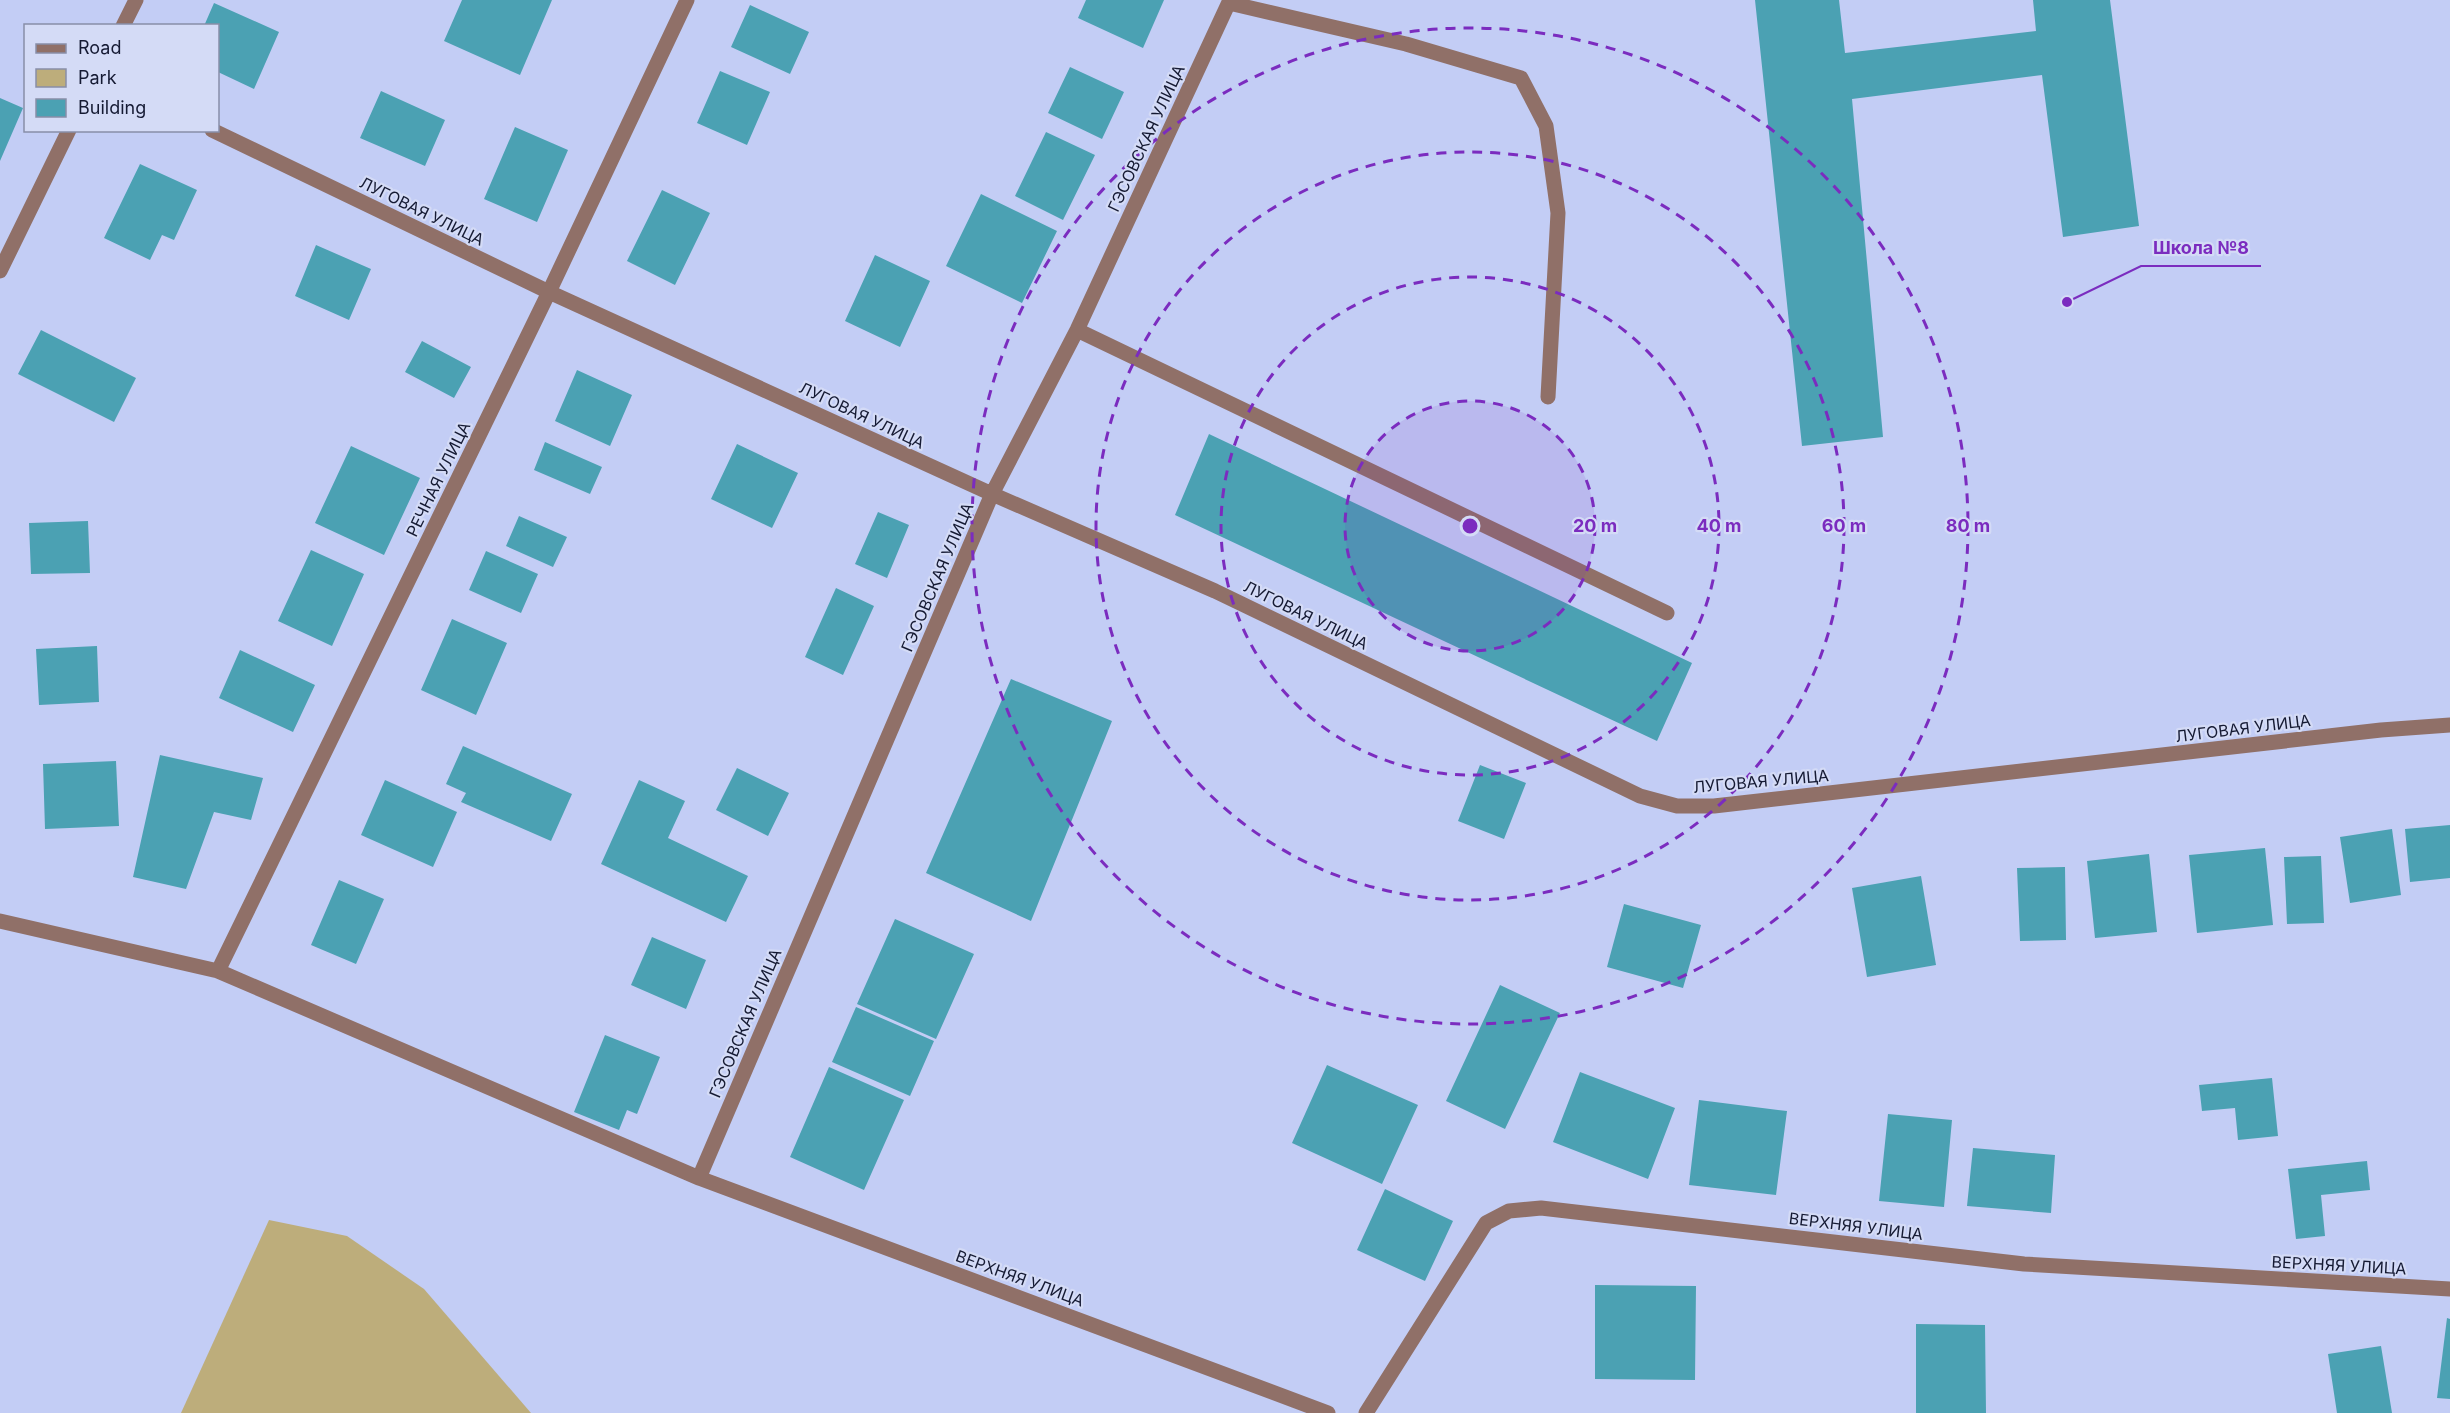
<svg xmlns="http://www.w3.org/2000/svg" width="2450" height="1413" font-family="Inter,sans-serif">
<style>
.green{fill:#bdad7b}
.building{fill:#4ba1b3}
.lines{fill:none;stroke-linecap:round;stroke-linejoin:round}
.minor{stroke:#907068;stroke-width:15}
.ring{fill:none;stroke:#7b2cbf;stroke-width:3;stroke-dasharray:10 8}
.labels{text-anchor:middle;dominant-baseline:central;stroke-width:4.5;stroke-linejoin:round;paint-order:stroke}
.street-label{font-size:16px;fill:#151a33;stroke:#d4dbf6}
.centre{fill:#7b2cbf;stroke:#d4dbf6;stroke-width:3}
.ring-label{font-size:18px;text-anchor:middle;font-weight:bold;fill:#7b2cbf;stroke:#d4dbf6;stroke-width:4.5;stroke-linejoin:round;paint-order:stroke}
.leader{fill:none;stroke:#7b2cbf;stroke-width:2}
.callout-dot{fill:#7b2cbf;stroke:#d4dbf6;stroke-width:2}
.callout-label{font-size:18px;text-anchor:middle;font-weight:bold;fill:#7b2cbf;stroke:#d4dbf6;stroke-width:4.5;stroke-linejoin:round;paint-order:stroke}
</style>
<rect width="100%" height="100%" fill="#c3cdf5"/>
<path class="green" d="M269,1220L347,1236L424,1289L531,1413H181Z"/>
<path class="building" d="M462,0H552L520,75L444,41Z
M1086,0H1164L1143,48L1078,18Z
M1755,0H1839L1845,53L2036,31L2033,0H2110L2139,226L2063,237L2042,75L1852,99L1883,437L1802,446Z
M214,3L279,32L254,89L218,72V26H204Z
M750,5L809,32L790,74L731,47Z
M1070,67L1124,92L1102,139L1048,113Z
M720,71L770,92L747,145L697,123Z
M381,91L445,120L425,166L360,138Z
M0,98L23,108L0,161Z
M515,127L568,150L537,222L484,199Z
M1046,132L1095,155L1063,220L1015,196Z
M140,164L197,190L174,240L162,235L150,260L104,238Z
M662,190L710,213L675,285L627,261Z
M981,194L1057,231L1022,303L946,266Z
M316,245L371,269L349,320L295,296Z
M875,255L930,281L900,347L845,321Z
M41,330L136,378L114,422L18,374Z
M422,341L471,367L454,398L405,372Z
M577,370L632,395L610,446L555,421Z
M1209,434L1692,663L1657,741L1175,515Z
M545,442L602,467L590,494L534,470Z
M737,444L798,473L772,528L711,499Z
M351,446L420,478L384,555L315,523Z
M878,512L909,525L887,578L855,564Z
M519,516L567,537L553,567L506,546Z
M88,521L90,573L31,574L29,523Z
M311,550L364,574L332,646L278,621Z
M486,551L538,574L521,613L469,590Z
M836,588L874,606L843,675L805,657Z
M452,619L507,643L476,715L421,690Z
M97,646L99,702L39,705L36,649Z
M240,650L315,685L293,732L219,698Z
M1011,679L1112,721L1031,921L926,873Z
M463,746L572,794L551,841L461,802L466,793L446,784Z
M160,755L263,778L251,820L214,812L186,889L133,877Z
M116,761L119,826L45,829L43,764Z
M1480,765L1526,783L1504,839L1458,821Z
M737,768L789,793L768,836L716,810Z
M385,780L457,812L433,867L361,835Z
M639,780L685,801L668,838L748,876L726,922L601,864Z
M2450,825V878L2410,882L2405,829Z
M2392,829L2401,895L2350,903L2340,837Z
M2265,848L2273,925L2197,933L2189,855Z
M2149,854L2157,932L2095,938L2087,861Z
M2321,856L2324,923L2287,924L2284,857Z
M2065,867L2066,940L2020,941L2017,868Z
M1921,876L1936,965L1867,977L1852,888Z
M339,880L384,899L356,964L311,945Z
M1624,904L1701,925L1683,988L1607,967Z
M895,919L974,954L936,1039L857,1004Z
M652,937L706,960L686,1009L631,985Z
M1500,985L1560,1013L1505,1129L1446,1101Z
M856,1007L934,1041L910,1096L832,1062Z
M605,1035L660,1057L637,1114L627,1110L619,1130L574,1112Z
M1327,1065L1418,1105L1382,1184L1292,1143Z
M829,1067L904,1100L864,1190L790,1157Z
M1580,1072L1675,1108L1648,1179L1553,1142Z
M2272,1078L2278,1136L2238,1140L2235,1108L2202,1111L2199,1085Z
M1699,1100L1787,1111L1776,1195L1689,1185Z
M1888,1114L1952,1120L1944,1207L1879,1201Z
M1973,1148L2055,1155L2051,1213L1967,1206Z
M2367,1161L2370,1190L2321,1195L2325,1236L2296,1239L2288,1169Z
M1385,1189L1453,1221L1425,1281L1357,1250Z
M1595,1285L1696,1286L1695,1380L1595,1379Z
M2447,1318L2450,1319V1399L2437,1398Z
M1916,1324L1985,1325L1986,1413H1916Z
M2381,1346L2392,1413H2337L2328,1354Z"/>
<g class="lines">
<path class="minor" d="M1229,3L1406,44L1521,78L1546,126L1558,213L1548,397
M123,26L136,0
M212,130L549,292L992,494L1215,591L1640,796L1677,806H1714L2381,730L2450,725
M0,271L69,130
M1077,330L1667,613
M0,921L218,971L699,1178L1328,1413
M218,971L549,292L687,0
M699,1178L992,494L1077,330L1230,0
M1366,1413L1486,1223L1509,1211L1541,1208L2024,1264L2450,1289"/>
</g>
<circle cx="1470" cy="526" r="125" fill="#7b2cbf" fill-opacity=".12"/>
<g class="ring">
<circle cx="1470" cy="526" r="125"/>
<circle cx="1470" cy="526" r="249"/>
<circle cx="1470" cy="526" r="374"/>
<circle cx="1470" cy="526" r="498"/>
</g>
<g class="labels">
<g class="street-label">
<text transform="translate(1146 138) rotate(-65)">ГЭСОВСКАЯ УЛИЦА</text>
<text transform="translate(422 211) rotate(26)">ЛУГОВАЯ УЛИЦА</text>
<text transform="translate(862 415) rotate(25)">ЛУГОВАЯ УЛИЦА</text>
<text transform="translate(438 479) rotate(-64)">РЕЧНАЯ УЛИЦА</text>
<text transform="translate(937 577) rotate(-67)">ГЭСОВСКАЯ УЛИЦА</text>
<text transform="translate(1306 615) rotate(26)">ЛУГОВАЯ УЛИЦА</text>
<text transform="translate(2243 728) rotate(-7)">ЛУГОВАЯ УЛИЦА</text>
<text transform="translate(1761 781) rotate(-5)">ЛУГОВАЯ УЛИЦА</text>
<text transform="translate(745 1023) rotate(-67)">ГЭСОВСКАЯ УЛИЦА</text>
<text transform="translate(1856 1226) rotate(7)">ВЕРХНЯЯ УЛИЦА</text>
<text transform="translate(2339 1265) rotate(3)">ВЕРХНЯЯ УЛИЦА</text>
<text transform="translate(1020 1278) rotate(20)">ВЕРХНЯЯ УЛИЦА</text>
</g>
</g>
<circle cx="1470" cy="526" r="9" class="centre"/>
<g class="ring-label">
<text x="1595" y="532">20 m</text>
<text x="1719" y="532">40 m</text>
<text x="1844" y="532">60 m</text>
<text x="1968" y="532">80 m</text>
</g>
<path class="leader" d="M2067 302L2141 266H2261"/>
<circle class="callout-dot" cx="2067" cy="302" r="6"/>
<g class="callout-label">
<text x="2201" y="254">Школа №8</text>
</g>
<rect x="24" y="24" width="195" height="108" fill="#d4dbf6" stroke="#888ea8" stroke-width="1.5"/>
<rect x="36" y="44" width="30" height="9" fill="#907068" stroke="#888ea8" stroke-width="1.5"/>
<text x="78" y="54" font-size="18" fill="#151a33">Road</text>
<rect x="36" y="69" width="30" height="18" fill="#bdad7b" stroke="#888ea8" stroke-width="1.5"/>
<text x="78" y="84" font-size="18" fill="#151a33">Park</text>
<rect x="36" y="99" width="30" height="18" fill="#4ba1b3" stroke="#888ea8" stroke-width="1.5"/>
<text x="78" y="114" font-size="18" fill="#151a33">Building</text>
</svg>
